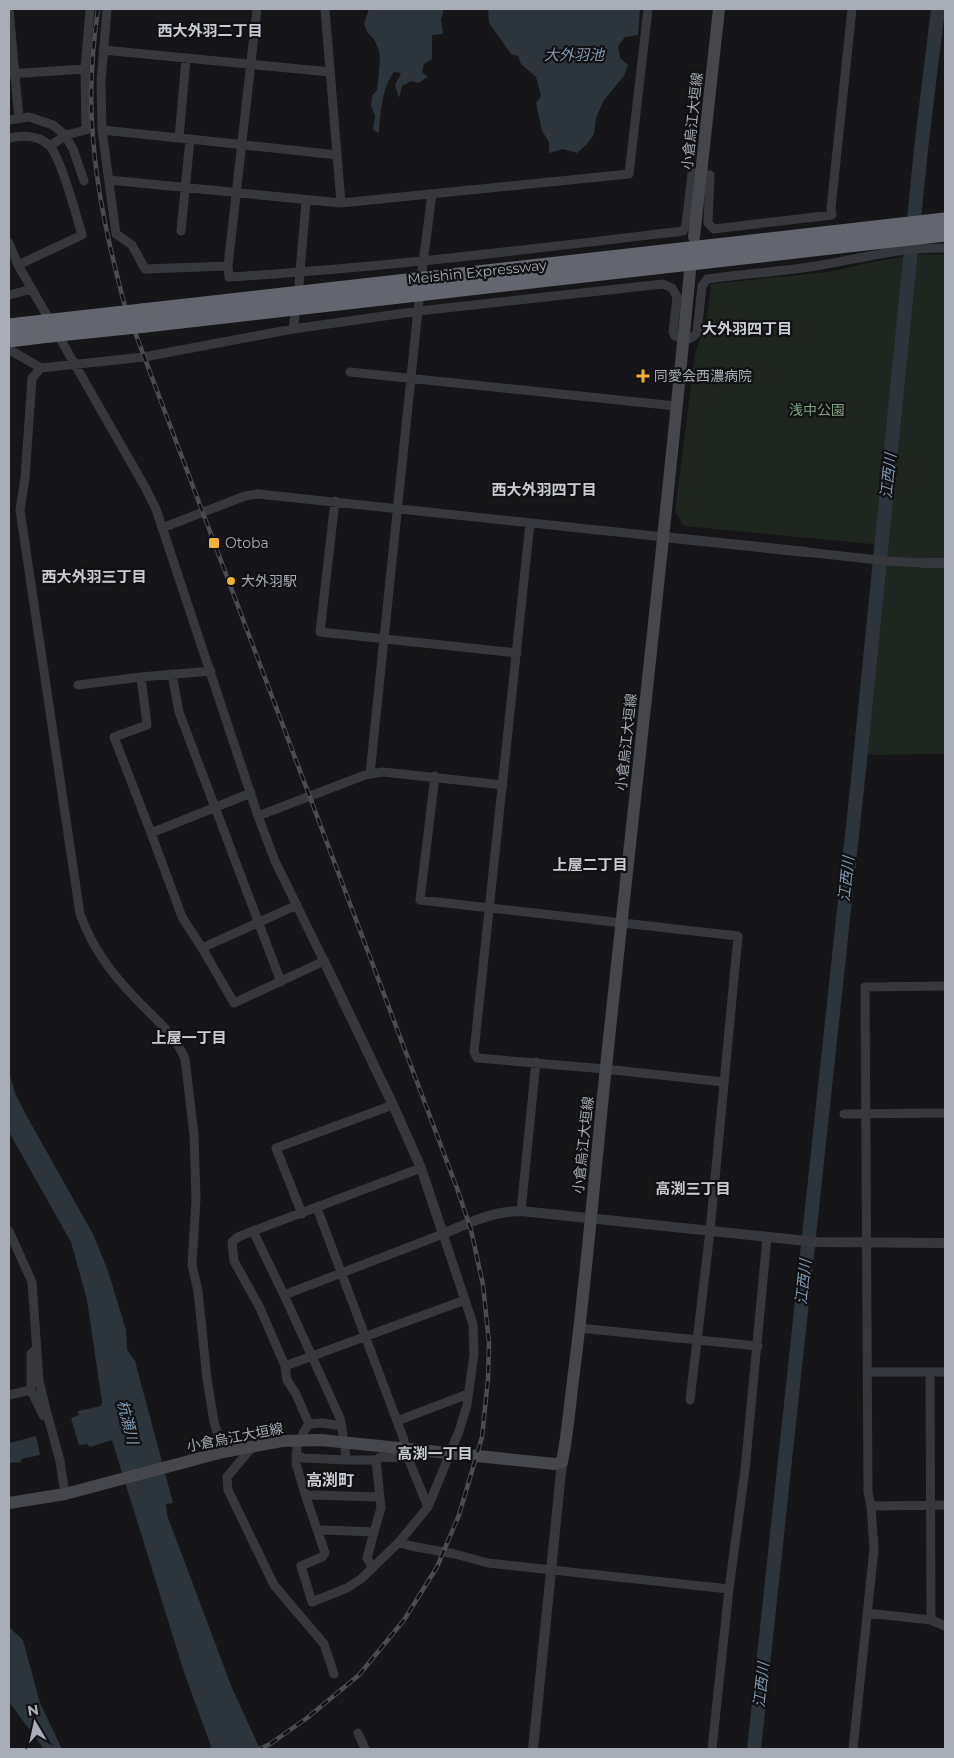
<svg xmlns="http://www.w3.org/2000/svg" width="954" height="1758" font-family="Montserrat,'Noto Sans JP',sans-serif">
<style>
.green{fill:#1e261f}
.water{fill:#2c353c}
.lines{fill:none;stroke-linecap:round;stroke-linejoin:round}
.river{stroke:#2c353c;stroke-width:14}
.minor{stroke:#37383d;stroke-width:9}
.tertiary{stroke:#37383d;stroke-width:10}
.secondary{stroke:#45474d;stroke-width:12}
.motorway{stroke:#63666e;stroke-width:15}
.rail-casing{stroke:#4a4c52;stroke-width:4.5}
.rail{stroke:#111113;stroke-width:2.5;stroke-dasharray:8;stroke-linecap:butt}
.motorway-bridge{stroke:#63666e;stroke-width:15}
.poi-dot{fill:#f2b134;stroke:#111113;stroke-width:2}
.labels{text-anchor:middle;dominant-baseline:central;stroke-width:4.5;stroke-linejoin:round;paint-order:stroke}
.street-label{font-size:14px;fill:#a8adb8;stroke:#111113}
.poi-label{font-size:14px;fill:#a8adb8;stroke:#111113;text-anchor:start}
.park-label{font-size:14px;fill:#7fa381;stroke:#111113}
.neighbourhood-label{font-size:15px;font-weight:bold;fill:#c9ccd4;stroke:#111113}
.water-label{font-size:15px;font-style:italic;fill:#7f9bb3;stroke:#111113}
.quarter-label{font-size:16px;font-weight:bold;fill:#c9ccd4;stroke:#111113}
</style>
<rect width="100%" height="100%" fill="#161618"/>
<path class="green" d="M923,254L945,255V754L861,755L882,545L684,526L675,512L695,354L707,318L711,284L829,272L882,260Z"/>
<path class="water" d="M369,9H444L441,20L443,34L432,35V59L424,64L422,72L428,77L418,83L411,81L402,86L399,98L395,85L401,73L394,72C382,87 380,115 379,133L373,130L375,116L371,106L372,96L377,90L380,61L379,51L374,39L367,32L364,24Z
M488,9H640L638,35L625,37L618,46L620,58L628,65L624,76L604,100L596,118L594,134L587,144L577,153L563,149L549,153V142L542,131L536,103L541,96L536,77L521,64L518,56L511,54L489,23Z
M9,1072L15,1093L25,1113L93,1234L108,1271L126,1330L127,1350L135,1361L173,1503L166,1504L167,1515L232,1688L260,1749H212L184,1672L112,1440L90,1447L87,1444L79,1445L71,1418L79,1415L78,1411L101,1406L102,1402L87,1300L71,1242L9,1132Z
M36,1436L40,1455L21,1459V1462L9,1463V1438L10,1443Z
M9,1627L23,1640L40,1703L62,1749H44L9,1702Z"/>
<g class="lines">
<path class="river" d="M754,1749L859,770L921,149L938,9"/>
<path class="minor" d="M9,9L19,119
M257,9L228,266L229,277C381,268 532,249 683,231L686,225L692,173H702L710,175L708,223L714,229L832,215L831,208L852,9
M325,9L341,203
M103,50L330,72
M9,74L85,69L90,9
M9,120L29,117L53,125L65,135L73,149L84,181
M102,130L101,82L107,9
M9,138C23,135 39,135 50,146C60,157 77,217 82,235L18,265
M179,138L102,130L116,234L132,245L145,269L228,266
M190,139L337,155
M50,146L66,135L86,130L85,69
M109,180L341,203L629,174L648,9
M181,231L190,139L179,138L186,59
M9,243L18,265L145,487L156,509L258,816L275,861L324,961L234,1003L202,948L297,905
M422,270L432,194
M299,284L306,201
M9,295L32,289
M293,329L295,316
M10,350L41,368L144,357L293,329L419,311L663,284L672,288L677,297L673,332L675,336C685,341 689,341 697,333L702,286L707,279C745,273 784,272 821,265C863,258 902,247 945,248
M41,368L32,378L25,478L20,510L80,914C93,949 111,973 137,1000C155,1019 175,1034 185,1059L194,1135L196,1199L192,1265L198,1291L207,1379L214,1422L223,1452
M350,372L676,406
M335,501L320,632L517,653
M530,523L474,1052L477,1058L605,1069L724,1082
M162,528L245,496L258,494L664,537
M806,552L887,561L923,563
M172,674L179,712L281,982
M141,677L147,725L114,737L151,833L251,793
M78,685L141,677L211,671
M370,774L419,300
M435,776L420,900L738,936L710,1231L690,1400
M258,816L365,775L383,772L503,785
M151,833L182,917L202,948
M844,1114L945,1113
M317,1208L397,1421
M521,1211L536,1062
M302,1214L276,1148L393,1105
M9,1231L32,1282L39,1381L48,1417
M253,1231L238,1237L232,1242L234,1261L260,1308L285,1366
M284,1295L443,1234L473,1324L474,1354L467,1405L459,1431L428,1507L399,1542L361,1579L347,1588L312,1602L301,1566L322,1557L325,1553L306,1497
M579,1328L758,1346
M36,1349L31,1354V1390L43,1415L48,1417L60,1461L65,1494
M867,1372H945
M930,1373L931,1620
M9,1395L31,1390
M309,1424L296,1394L287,1380L285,1366L465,1300
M303,1433L309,1424L322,1423L342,1426
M343,1435L340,1418L284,1295L253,1231L421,1168
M253,1446L227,1477L228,1490L274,1585L324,1644L334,1674
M297,1446L296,1464L306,1497L313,1495L380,1497
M296,1455L303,1458L346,1460L345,1448
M346,1460H376L380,1457L408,1458
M871,1506L945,1505
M428,1507L404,1448V1440L397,1421L468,1394
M319,1532L324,1530L374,1532L367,1558L373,1568
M374,1532L381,1508L376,1460
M399,1542L411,1546L455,1554L488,1563L729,1589
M867,1613L931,1620L945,1626
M358,1733L365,1749
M712,1749L729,1589L745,1470L767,1238
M853,1749L874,1549L871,1506L868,1492L865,987L945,986"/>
<path class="tertiary" d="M664,537L806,552
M923,563H945
M324,961L393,1105L421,1168L443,1234C468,1223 493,1211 521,1211L816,1242L945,1243
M533,1749L562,1462"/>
<path class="secondary" d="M694,237L719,9
M9,1503L65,1494L223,1452L282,1441L321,1440L555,1464L562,1462C568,1432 570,1402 574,1372C587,1271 595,1169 606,1067C634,802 665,537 690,271"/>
<path class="motorway" d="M142,311L945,220
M146,325L945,234
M9,326L44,322
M9,340L49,335"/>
<g class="rail-casing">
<path id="rail" d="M98,9C92,51 89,95 93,138C97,194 110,249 124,303L458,1191L471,1230L483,1285L489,1343L488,1379L482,1437L459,1515L437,1567L404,1620L359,1675L307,1718L270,1744L260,1749"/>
</g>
<use href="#rail" class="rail"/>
<path class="motorway-bridge" d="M44,322L142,311
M49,335L146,325"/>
</g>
<g class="poi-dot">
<path d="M640.5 368.5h5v5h5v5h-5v5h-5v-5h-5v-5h5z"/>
<rect x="208" y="537" width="12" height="12" rx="2.5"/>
<circle cx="231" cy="581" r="5"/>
</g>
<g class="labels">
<g class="street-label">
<text transform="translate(692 121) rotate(-84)">小倉烏江大垣線</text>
<text transform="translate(477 272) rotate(-6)">Meishin Expressway</text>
<text transform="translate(626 742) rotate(-84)">小倉烏江大垣線</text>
<text transform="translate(583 1145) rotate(-84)">小倉烏江大垣線</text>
<text transform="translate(235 1437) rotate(-11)">小倉烏江大垣線</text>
</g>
<g class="poi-label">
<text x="654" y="376">同愛会西濃病院</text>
<text x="225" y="543">Otoba</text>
<text x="241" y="581">大外羽駅</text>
</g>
<g class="park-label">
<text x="817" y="410">浅中公園</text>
</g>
<g class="neighbourhood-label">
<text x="210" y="30">西大外羽二丁目</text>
<text x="747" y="328">大外羽四丁目</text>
<text x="544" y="489">西大外羽四丁目</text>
<text x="94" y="576">西大外羽三丁目</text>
<text x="590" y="864">上屋二丁目</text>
<text x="189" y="1037">上屋一丁目</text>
<text x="693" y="1188">高渕三丁目</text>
<text x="435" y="1453">高渕一丁目</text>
</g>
<g class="water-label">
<text x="574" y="54">大外羽池</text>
<text transform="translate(888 476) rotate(-84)">江西川</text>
<text transform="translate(846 879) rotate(-84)">江西川</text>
<text transform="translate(803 1282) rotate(-84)">江西川</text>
<text transform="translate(128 1422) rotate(76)">杭瀬川</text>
<text transform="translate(761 1685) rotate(-84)">江西川</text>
</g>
<g class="quarter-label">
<text x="330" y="1480">高渕町</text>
</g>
</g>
<rect width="954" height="1758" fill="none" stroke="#a8adb8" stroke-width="20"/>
<g transform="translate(35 1723) rotate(351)" stroke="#111113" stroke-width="4" paint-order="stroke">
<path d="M0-4L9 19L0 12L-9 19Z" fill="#a8adb8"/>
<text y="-8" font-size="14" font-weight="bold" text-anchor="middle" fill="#a8adb8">N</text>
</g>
</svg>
